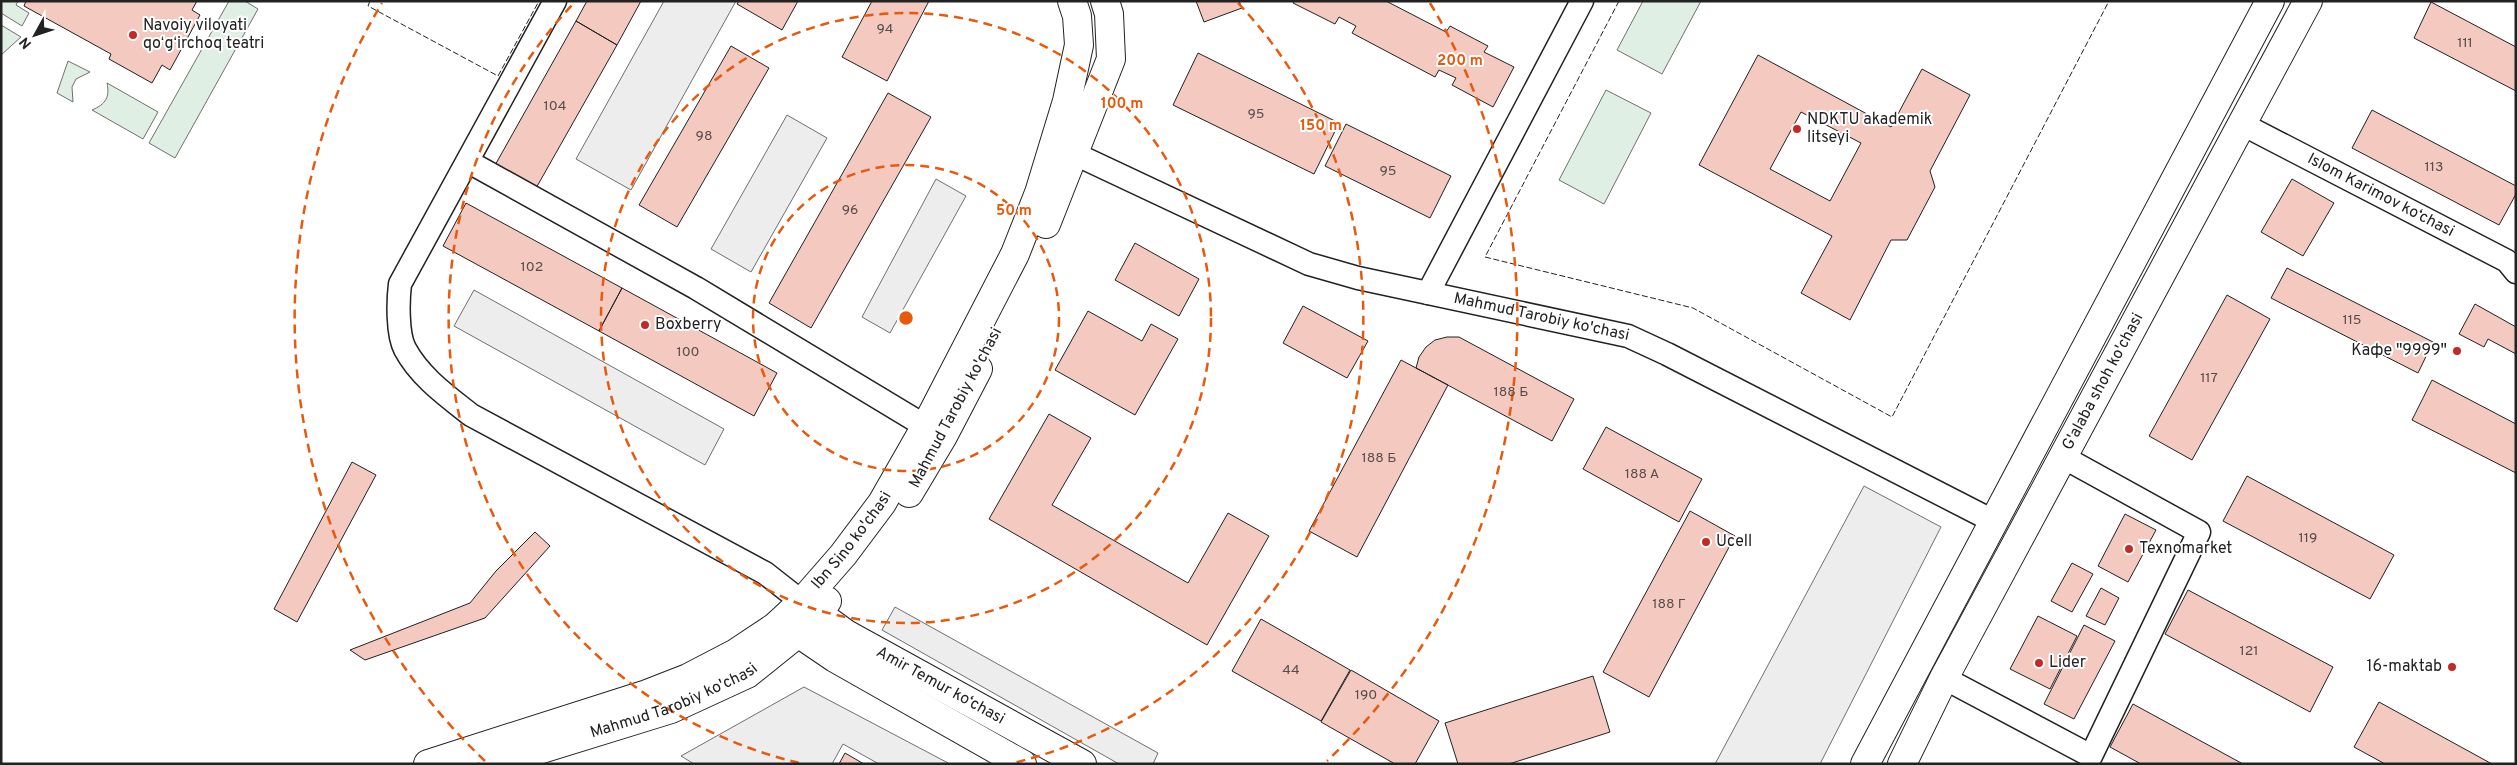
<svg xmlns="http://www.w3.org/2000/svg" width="2517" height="765" font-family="Overpass,sans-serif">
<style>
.green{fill:#e0efe3;stroke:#6f6f6f}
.parking{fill:#ededed;stroke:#6f6f6f}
.building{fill:#f3c9c0;stroke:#222;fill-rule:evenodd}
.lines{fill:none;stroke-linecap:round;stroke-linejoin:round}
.minor-casing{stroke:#222;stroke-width:25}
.major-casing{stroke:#222;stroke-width:30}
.minor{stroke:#fff;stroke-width:22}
.major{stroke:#fff;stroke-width:28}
.fence{stroke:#222;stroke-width:1;stroke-dasharray:6 2.5;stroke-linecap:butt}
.ring{fill:none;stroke:#e8590c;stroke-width:2.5;stroke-dasharray:9 6}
.poi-dot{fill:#c62828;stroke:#fff;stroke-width:2}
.labels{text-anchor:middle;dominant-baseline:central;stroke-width:4;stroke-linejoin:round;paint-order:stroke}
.number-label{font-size:14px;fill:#564c4a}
.poi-label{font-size:16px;fill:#222;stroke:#fff;text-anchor:start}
.street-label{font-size:16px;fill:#222;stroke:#fff}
.centre{fill:#e8590c;stroke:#fff;stroke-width:2.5}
.ring-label{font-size:15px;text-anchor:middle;font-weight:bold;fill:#e8590c;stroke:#fff;stroke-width:4;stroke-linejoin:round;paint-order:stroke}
</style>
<rect width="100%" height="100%" fill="#fff"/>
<path class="green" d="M1,1H18L16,5L29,13L22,26L1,13Z
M229,1H245L258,9L175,158L149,143Z
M1643,1H1701L1662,74L1617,50Z
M1,25L21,37L1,55Z
M68,61L90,72L76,79L72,87L73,102L57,93Z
M107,83L158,112L143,139L92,110C106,104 110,97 107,83Z
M1606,90L1651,113L1604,204L1559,180Z"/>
<path class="parking" d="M664,1H736L631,190L576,159Z
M787,115L827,138L751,272L711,249Z
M936,179L966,196L890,333L862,317Z
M474,290L724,429L705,465L454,326Z
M1864,486L1941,527L1820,764H1715Z
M895,607L1158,753L1153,764H1119L882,630Z
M804,687L950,764H879L843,744L832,764H694L681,756Z"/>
<path class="building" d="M26,1H197L192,10L200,15L170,70L162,65L152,83L109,59L111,54L24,6Z
M587,1H641L617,45L576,21Z
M739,1H798L782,30L737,4Z
M872,1H929L887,81L842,57Z
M1196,1H1239L1242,8L1204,22Z
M1294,1H1386L1446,32L1450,26L1488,46L1484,52L1514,67L1493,107L1452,85L1456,78L1439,70L1435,77L1352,33L1356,26L1339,17L1335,24L1293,3Z
M2431,2L2516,47V91L2414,38Z
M576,21L617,45L535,190L494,167Z
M731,46L769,68L677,227L639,205Z
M1198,53L1339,123L1314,174L1173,105Z
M1758,55L1891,127L1922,69L1970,95L1930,171L1935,187L1907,240H1891L1850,320L1801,293L1832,236L1699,165ZM1801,112L1861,143L1830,201L1770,169Z
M888,93L931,117L811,328L769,303Z
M2372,110L2516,186V194L2499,225L2352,148Z
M1346,124L1451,176L1430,218L1325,166Z
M2292,179L2334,203L2303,256L2261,232Z
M466,203L622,288L599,331L443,246Z
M1135,243L1199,279L1179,316L1115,280Z
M2287,268L2433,342L2418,373L2271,298Z
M622,288L777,373L754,416L599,331Z
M2227,295L2270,319L2192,460L2149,436Z
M2475,304L2516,327V354L2488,339L2484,347L2459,334Z
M1303,306L1368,341L1347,378L1283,343Z
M1088,311L1142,341L1151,324L1178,339L1135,415L1055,370Z
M1447,337H1459L1574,399L1552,441L1416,368L1419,357L1426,347L1435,340Z
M1401,360L1448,385L1357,557L1309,531Z
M2432,380L2516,424V473L2412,420Z
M1049,414L1091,438L1052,505L1188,583L1228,513L1269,536L1207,645L989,519Z
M1606,427L1702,479L1679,522L1583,469Z
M352,462L376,475L297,622L274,609Z
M2247,476L2394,555L2370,599L2223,521Z
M1690,511L1735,536L1649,697L1603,672Z
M2125,514L2156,530L2128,582L2098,566Z
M535,532L550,546L485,618L365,660L350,650L470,603L496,571Z
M2072,563L2093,574L2072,612L2051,601Z
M2101,588L2119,598L2105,625L2086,616Z
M2188,590L2333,667L2310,712L2165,634Z
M2038,616L2077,636L2050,689L2010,669Z
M1261,619L1350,670L1321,721L1232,671Z
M2084,625L2115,641L2074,719L2044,704Z
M1351,670L1439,721L1415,764H1395L1321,722Z
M1593,676L1610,732L1509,764H1458L1445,723Z
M2379,702L2492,764H2385L2354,747Z
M2133,704L2243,764H2141L2110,747Z
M845,753L864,764H839Z"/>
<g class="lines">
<g class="minor-casing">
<g id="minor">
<path d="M555,1L400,284C398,300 397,334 405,349C420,377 447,396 471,415L765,573L802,602"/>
<path id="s1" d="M2242,124L2507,261L2516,272"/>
<path id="s2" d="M1058,146L1309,264L1358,278L1628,336L1667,354L1993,521"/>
<path d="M469,162L696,288L940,435"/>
<path d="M1428,293L1582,1"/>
<path d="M1944,678L2091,756L2199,532L2063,457"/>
</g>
</g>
<g class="major-casing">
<g id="major">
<path d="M1046,224L1111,59L1109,14L1105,1"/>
<path d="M909,493L943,436L978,369"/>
<path id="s3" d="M802,602L846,634L1082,764"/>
<path d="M782,622L835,658L1022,764"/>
<path id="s4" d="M428,764L647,694L688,678L736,653L775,627L802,602L843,555L882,503L926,426L1015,254L1039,193L1067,101L1079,45L1077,16L1072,1"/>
<path id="s5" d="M493,764L671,709L747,674L798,633L827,601"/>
<path d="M1865,764L2270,1"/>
<path id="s6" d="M1902,764L1944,678L2308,1"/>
</g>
</g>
<use href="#minor" class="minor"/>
<use href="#major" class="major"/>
<path class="fence" d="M370,1L368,6L498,76L539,1
M1619,1L1485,257L1693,308L1892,417L2109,1"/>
</g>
<g class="ring">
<circle cx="906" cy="318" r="153"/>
<circle cx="906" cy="318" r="305"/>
<path d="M799 763A458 458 0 0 1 574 3M1238 3A458 458 0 0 1 1013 763"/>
<path d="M485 761A611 611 0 0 1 382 3M1430 3A611 611 0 0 1 1327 761"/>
</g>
<g class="poi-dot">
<circle cx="133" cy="35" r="5"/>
<circle cx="1797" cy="129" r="5"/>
<circle cx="645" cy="325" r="5"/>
<circle cx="2457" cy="351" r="5"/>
<circle cx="1706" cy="542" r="5"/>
<circle cx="2129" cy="549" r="5"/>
<circle cx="2039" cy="663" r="5"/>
<circle cx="2452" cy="667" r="5"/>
</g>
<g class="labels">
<g class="number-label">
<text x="885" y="29">94</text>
<text x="2465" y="43">111</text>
<text x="555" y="106">104</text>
<text x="1256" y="114">95</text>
<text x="704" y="136">98</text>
<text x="2434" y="167">113</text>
<text x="1388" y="171">95</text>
<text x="850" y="210">96</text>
<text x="532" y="267">102</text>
<text x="2352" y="320">115</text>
<text x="688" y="352">100</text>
<text x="2209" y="378">117</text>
<text x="1511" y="392">188 Б</text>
<text x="1379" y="458">188 Б</text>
<text x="1642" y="474">188 А</text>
<text x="2308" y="538">119</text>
<text x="1669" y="604">188 Г</text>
<text x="2249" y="651">121</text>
<text x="1291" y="670">44</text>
<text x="1366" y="695">190</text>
</g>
<g class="poi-label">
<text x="143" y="26">Navoiy viloyati<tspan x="143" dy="18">qoʻgʻirchoq teatri</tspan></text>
<text x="1807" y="120">NDKTU akademik<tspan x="1807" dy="18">litseyi</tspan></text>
<text x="655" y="325">Boxberry</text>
<text x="2447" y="351" text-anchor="end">Кафе "9999"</text>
<text x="1716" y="542">Ucell</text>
<text x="2139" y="549">Texnomarket</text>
<text x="2049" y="663">Lider</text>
<text x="2442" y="667" text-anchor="end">16-maktab</text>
</g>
<g class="street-label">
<text stroke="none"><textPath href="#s1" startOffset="156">Islom Karimov ko‘chasi</textPath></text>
<text stroke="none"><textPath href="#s2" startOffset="516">Mahmud Tarobiy ko'chasi</textPath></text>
<text stroke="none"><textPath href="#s6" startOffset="432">G'alaba shoh ko'chasi</textPath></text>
<text transform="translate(956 408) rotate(-62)">Mahmud Tarobiy ko'chasi</text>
<text stroke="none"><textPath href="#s4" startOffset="491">Ibn Sino ko'chasi</textPath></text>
<text stroke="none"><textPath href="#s3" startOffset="162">Amir Temur ko‘chasi</textPath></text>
<text stroke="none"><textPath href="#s5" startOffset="192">Mahmud Tarobiy ko'chasi</textPath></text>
</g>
</g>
<circle cx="906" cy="318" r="8" class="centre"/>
<g class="ring-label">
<text x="1460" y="65">200 m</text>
<text x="1122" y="108">100 m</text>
<text x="1321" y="130">150 m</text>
<text x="1014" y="215">50 m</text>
</g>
<rect width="2517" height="765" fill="none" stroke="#222222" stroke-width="5"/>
<g transform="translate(35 35) rotate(230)" stroke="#ffffff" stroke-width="4" paint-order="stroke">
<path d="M0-4L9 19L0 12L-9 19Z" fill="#222222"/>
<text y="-8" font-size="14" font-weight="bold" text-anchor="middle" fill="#222222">N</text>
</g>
</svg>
